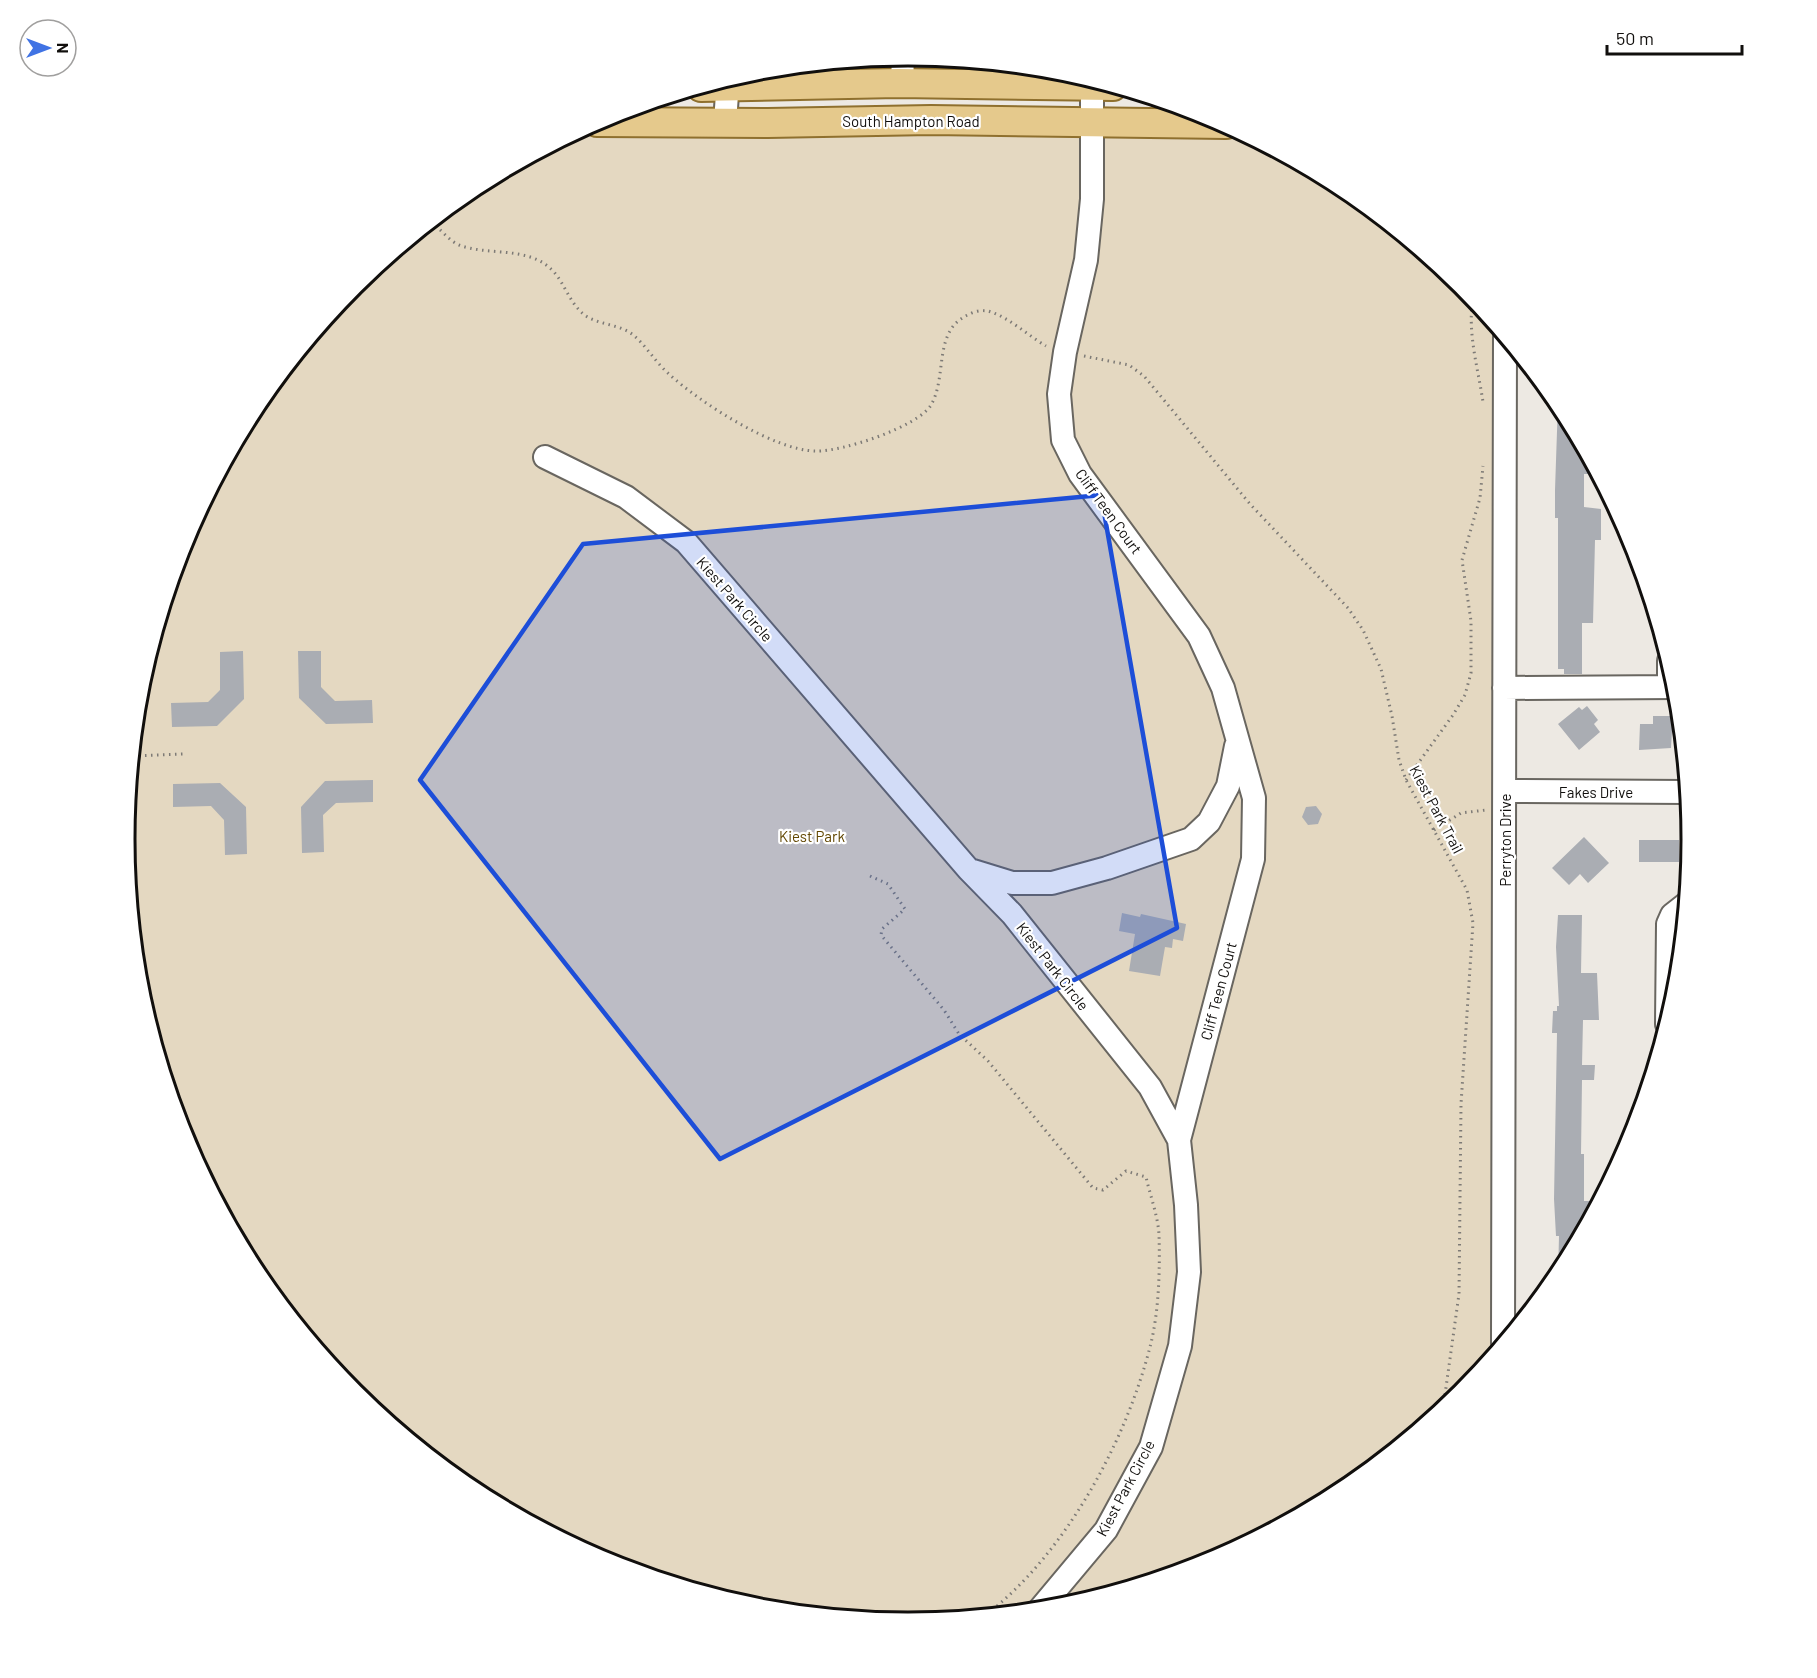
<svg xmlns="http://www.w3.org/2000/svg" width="1817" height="1678" font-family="Barlow,sans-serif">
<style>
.green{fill:#e4d8c1}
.building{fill:#aaadb3}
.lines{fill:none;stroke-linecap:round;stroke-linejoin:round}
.minor-casing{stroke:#696660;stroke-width:26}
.major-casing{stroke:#8f702e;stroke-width:32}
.path{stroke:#7d7a76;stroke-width:3;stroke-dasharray:1.5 4.5;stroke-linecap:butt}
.minor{stroke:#fff;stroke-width:22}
.major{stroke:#e5c98c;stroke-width:28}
.marked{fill:#1d4ed8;fill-opacity:0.2;stroke:#1d4ed8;stroke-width:4.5;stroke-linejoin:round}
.labels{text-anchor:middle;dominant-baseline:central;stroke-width:4.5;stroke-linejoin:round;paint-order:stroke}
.street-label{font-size:15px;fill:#110f0d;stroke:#fff}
.park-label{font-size:15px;fill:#624702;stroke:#fff}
.rim{fill:none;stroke:#110f0d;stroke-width:3}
</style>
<rect width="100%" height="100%" fill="#ede9e3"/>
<path class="green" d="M912,56L1042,69L917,68L912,62Z
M574,134L1251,138L1344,188L1463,285L1496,325L1494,1354L1462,1393L1343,1491L1208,1563L1061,1608L908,1622L755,1607L608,1563L473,1490L354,1393L257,1274L185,1139L140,992L125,839L140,686L185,539L257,403L355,285L473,187Z"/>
<path class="building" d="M1558,402L1597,474H1584V507L1601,509V540H1595L1593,623H1582V674H1564V669H1558V518H1555V490Z
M243,651L244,699L217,726L172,727L171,703L208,702L220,690V652Z
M298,651H321V687L335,701L372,700L373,723L326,724L299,698Z
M1587,706L1598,720L1594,724L1600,732L1579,750L1558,724L1579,707L1582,710Z
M1653,716H1680L1681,731H1672L1671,748L1639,750L1640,724H1653Z
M373,780V802L336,803L323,815L324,852L302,853L301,807L325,781Z
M220,783L246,807L247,854L225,855L224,820L211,806L173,807V784Z
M1316,806L1322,814L1318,824L1308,825L1302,817L1306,807Z
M1584,837L1609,863L1588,883L1580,874L1569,885L1552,868Z
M1639,840H1679V862H1639Z
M1122,913L1140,917L1141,914L1186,924L1183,941L1173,939L1172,948L1165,947L1160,976L1129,971L1135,934L1119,931Z
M1558,915H1582L1581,973H1597L1599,1020H1583L1582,1065H1595L1594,1080H1582L1581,1154H1584V1201H1599L1589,1220H1582V1234L1558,1277L1559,1236H1556L1554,1199L1557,1033H1552L1553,1011H1557V1006H1559L1556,947Z"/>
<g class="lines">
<g class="minor-casing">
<path id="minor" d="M1092,80V199L1086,260L1065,352L1059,394L1063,440L1080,474L1199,636L1223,688L1254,798L1253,859L1179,1140
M902,83L903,56
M725,123L728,79
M545,457L626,497L686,542L969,870L1012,914L1150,1087L1179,1140L1186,1205L1189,1272L1180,1346L1151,1447L1106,1530L1039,1610
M1669,661V687
M1504,688L1677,687
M1505,791L1687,792
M973,871L1012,883H1052L1107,868L1191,839L1209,822L1228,786L1236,746
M1667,1024L1668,924L1672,915L1686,904
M1503,1343L1505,337"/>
</g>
<g class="major-casing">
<path id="major" d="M701,87L898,83L1113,86
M597,122L768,123L931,120L1226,124"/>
</g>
<path class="path" d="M431,222C441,229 448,240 459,245C487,256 527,246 551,269C565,282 569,304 586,316C600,325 618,324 632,334C646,345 655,362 669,374C699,402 775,451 816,451C841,452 918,427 931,405C948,376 932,329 970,314C975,311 982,310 988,311C1009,317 1027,335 1046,346
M1473,298C1467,332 1478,368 1483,402
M1084,356L1129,365L1144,376L1250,504L1348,608L1363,630L1381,669L1392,716L1399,760L1406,780L1467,890L1473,923L1461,1104L1459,1294L1443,1409
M133,756L184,754
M1406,780L1453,715L1465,695L1471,673V621L1462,560L1480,498L1483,466
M1434,830L1461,813L1486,810
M870,876L888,884L905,909L882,929L881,935L944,1010L959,1034L988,1061L1093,1188L1103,1190L1126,1171L1146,1177C1150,1195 1158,1216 1159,1235C1160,1269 1159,1310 1151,1343C1127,1440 1066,1553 986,1615"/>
<use href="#minor" class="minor"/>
<use href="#major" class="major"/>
</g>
<path class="marked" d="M1101,495L1177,928L720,1159L420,780L583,544Z"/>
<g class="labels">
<g class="street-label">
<text x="911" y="121">South Hampton Road</text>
<text transform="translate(1109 511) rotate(54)">Cliff Teen Court</text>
<text transform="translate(735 599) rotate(49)">Kiest Park Circle</text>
<text x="1596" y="792">Fakes Drive</text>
<text transform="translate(1437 809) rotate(62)">Kiest Park Trail</text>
<text transform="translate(1505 840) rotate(-90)">Perryton Drive</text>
<text transform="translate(1053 966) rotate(52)">Kiest Park Circle</text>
<text transform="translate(1218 991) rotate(-75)">Cliff Teen Court</text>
<text transform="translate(1125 1488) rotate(-62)">Kiest Park Circle</text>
</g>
<g class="park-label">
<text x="812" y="836">Kiest Park</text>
</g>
</g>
<path d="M0 0H1817V1678H0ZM135 839a773 773 0 1 1 1546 0a773 773 0 1 1-1546 0Z" fill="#fff" fill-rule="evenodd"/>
<path class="rim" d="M135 839a773 773 0 1 1 1546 0a773 773 0 1 1-1546 0Z"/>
<g transform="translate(48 48) rotate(90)"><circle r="28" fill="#ffffff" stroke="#a09f9e" stroke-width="1.5"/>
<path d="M0-4.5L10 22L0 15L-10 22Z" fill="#4073e4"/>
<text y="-9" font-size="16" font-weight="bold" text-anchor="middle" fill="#110f0d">N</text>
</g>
<path d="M1607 45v9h135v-9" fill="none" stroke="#110f0d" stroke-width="3"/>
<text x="1616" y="45" font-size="18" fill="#110f0d" stroke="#ffffff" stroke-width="4.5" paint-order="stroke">50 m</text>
</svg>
